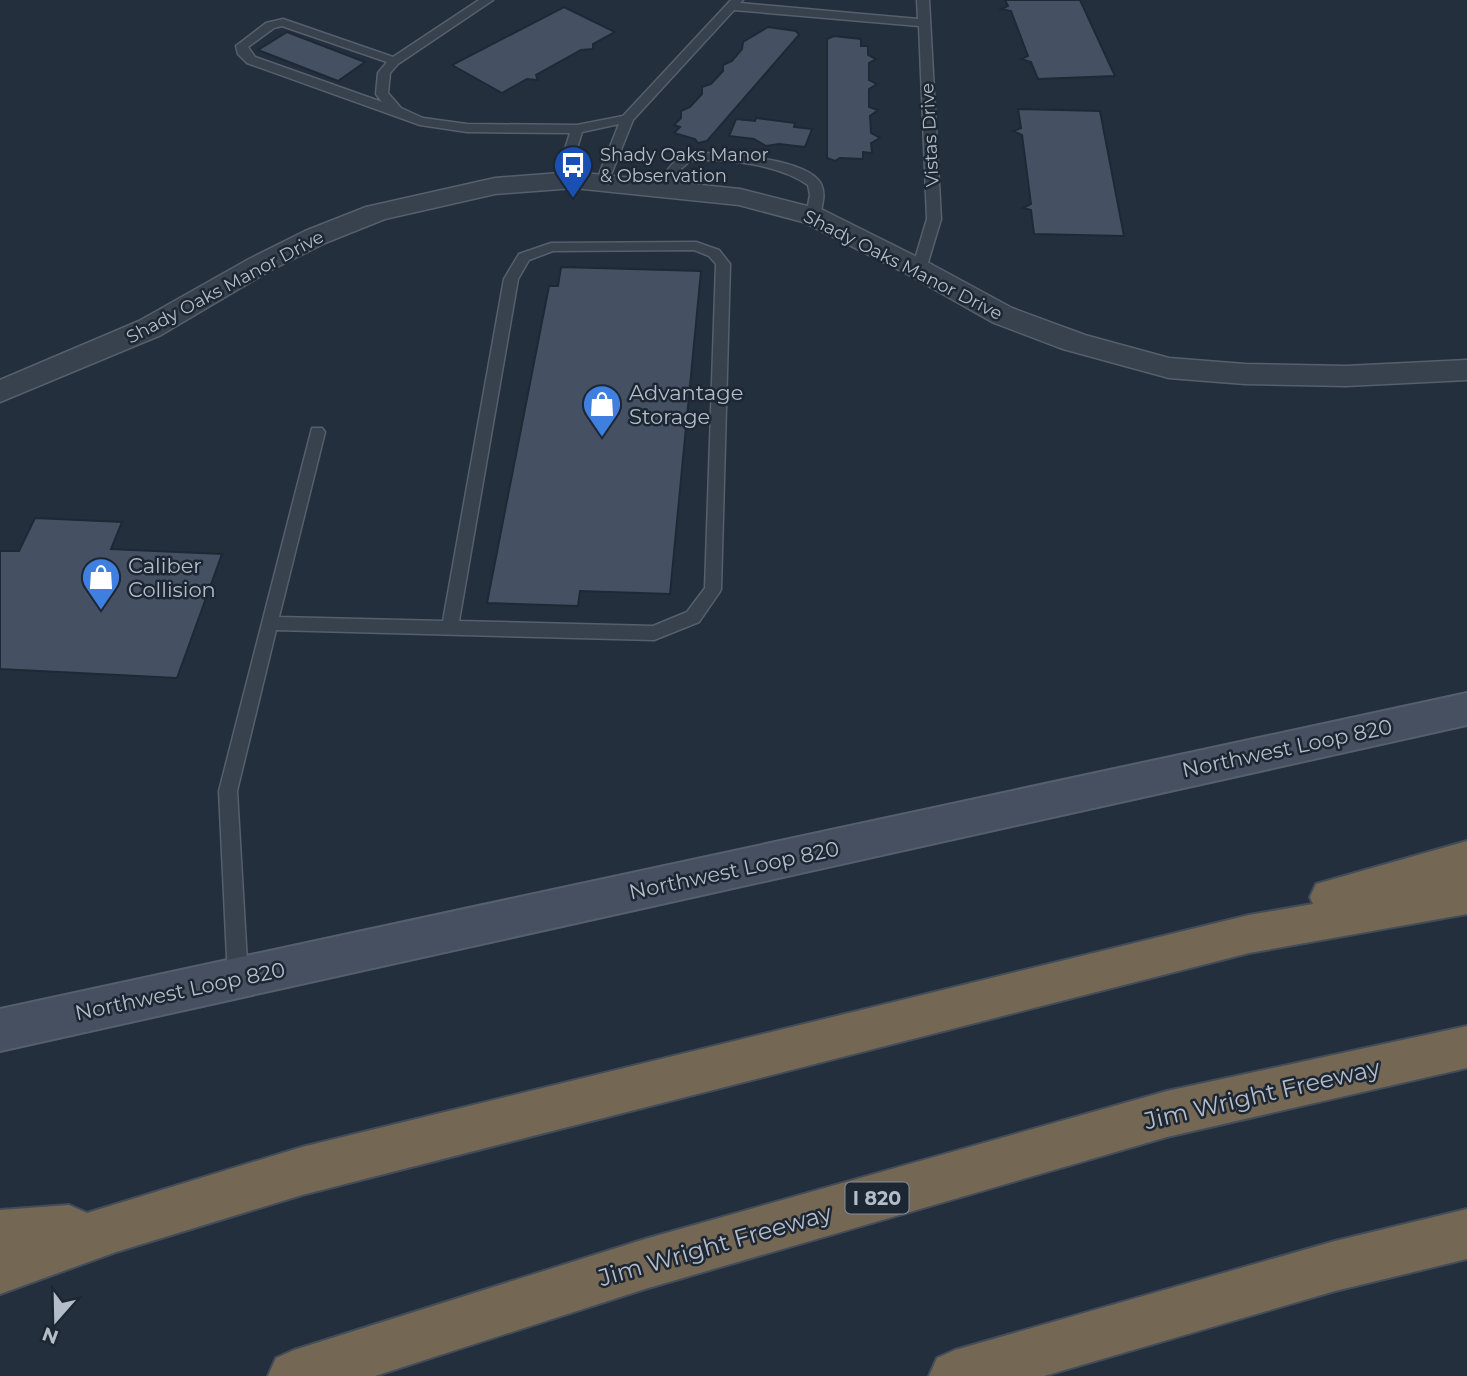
<svg xmlns="http://www.w3.org/2000/svg" width="1467" height="1376" font-family="Montserrat,sans-serif">
<style>
.building{fill:#455162;stroke:#1f2835;stroke-width:2}
.lines{fill:none;stroke-linecap:round;stroke-linejoin:round}
.service-casing{stroke:#565f6c;stroke-width:3}
.minor-casing{stroke:#565f6c;stroke-width:3}
.secondary-casing{stroke:#565f6c;stroke-width:4}
.motorway-casing{stroke:#434c59;stroke-width:4}
.service{fill:#38414e;fill-rule:evenodd}
.minor{fill:#38414e;fill-rule:evenodd}
.secondary{fill:#465061;fill-rule:evenodd}
.motorway{fill:#746855;fill-rule:evenodd}
.labels{text-anchor:middle;dominant-baseline:central;stroke-width:5;stroke-linejoin:round;paint-order:stroke}
.far-street-label{font-size:18px;fill:#b4bcc9;stroke:#1d2633}
.far-poi-label{font-size:18px;fill:#b4bcc9;stroke:#1d2633;text-anchor:start}
.shield{fill:#1d2633;stroke:#878f9c;stroke-width:2}
.shield-label{font-size:19px;font-weight:bold;fill:#b4bcc9}
.poi-label{font-size:21px;fill:#b4bcc9;stroke:#1d2633;text-anchor:start}
.street-label{font-size:21px;fill:#b4bcc9;stroke:#1d2633}
.near-street-label{font-size:24px;fill:#b4bcc9;stroke:#1d2633}
</style>
<rect width="100%" height="100%" fill="#242f3e"/>
<path class="building" d="M1005,0H1080L1115,76L1038,79L1031,62L1021,59L1028,56L1011,11L1001,9L1008,6Z
M564,7L615,32L593,44V49L581,50L536,75L538,80L527,79L502,93L452,65Z
M768,27L796,31L799,35L707,141L698,143L695,139L674,133L680,127L674,125L681,118V111L690,107L702,94V87L711,84L723,71V65L732,61L742,49L743,42Z
M287,32L365,62L338,81L258,50Z
M834,36L861,39V46H868V55L876,59L869,63V80L877,84L869,89V107L878,110L870,116L871,133L880,138L871,143L872,153L863,152V159L840,158L835,161L827,158V39Z
M1018,109L1100,111L1124,236L1034,234L1031,210L1023,208L1031,204L1022,135L1013,131L1021,128Z
M756,118L795,123L794,127L812,129L805,147L779,144L766,146L754,139L729,136L736,119L755,121Z
M561,267L701,271L670,594L580,591L578,606L487,603L549,286H558Z
M35,518L122,522L111,549L222,554L177,678L0,669V551H19Z"/>
<g class="lines">
<g class="service-casing">
<path id="service" d="M479,0H493L398,64L390,73L388,93L401,108L423,118L467,124L577,125L623,116L731,0H743L740,3L918,19L917,0H929L941,219L926,269L919,273L912,269L927,219L919,26L734,10L633,120L608,182L602,186L596,182L619,124L582,132L567,181L561,185L555,181L570,133L467,132L420,125L247,63L238,54L236,46L266,23L283,19L393,57ZM282,26L387,62L378,73L376,94L382,102L255,57L248,47L274,28Z
M696,153C722,153 808,158 821,184C826,194 822,205 820,216L813,220L806,216L810,195L808,185C780,165 724,157 690,161L681,169L667,190H657L656,187C667,170 674,156 696,153Z
M696,242L719,250L730,264L721,589L719,593L699,622L654,640L276,630L237,791L248,979L245,985L238,988L231,985L228,979L219,791L312,428H322L325,432L279,617L443,621L504,279L519,254L551,243ZM694,250L709,256L716,264L705,588L687,612L653,626L459,621L518,279L529,260L553,251Z"/>
</g>
<g class="minor-casing">
<path id="minor" d="M574,172L740,189L823,210L929,263L1012,308L1085,335L1169,358L1245,364L1346,366L1467,360V380L1346,386L1245,384L1169,378L1063,349L992,322L909,275L803,222L739,205L574,188L495,194L385,219L325,243L269,271L161,335L0,402V380L139,321L249,259L305,231L366,207L495,178Z"/>
</g>
<g class="secondary-casing">
<path id="secondary" d="M1467,693V725L0,1051V1009Z"/>
</g>
<g class="motorway-casing">
<path id="motorway" d="M1467,841V914L1249,953L302,1195L116,1252L0,1294V1210L69,1205L87,1213L302,1147L1249,915L1313,904L1310,897L1316,884Z
M1467,1026V1068L1167,1137L645,1289L375,1376H268L276,1358L294,1350L645,1239L1167,1091Z
M1467,1209V1259L1335,1291L1044,1376H929L937,1358L955,1350L1335,1241Z"/>
</g>
<use href="#service" class="service"/>
<use href="#minor" class="minor"/>
<use href="#secondary" class="secondary"/>
<use href="#motorway" class="motorway"/>
</g>
<defs>
<g id="bus-pin" transform="scale(2.0125)"><path d="M0 17L-7.5 6A9.5 9.5 0 1 1 7.5 6Z" fill="#1a4fb4" stroke="#1d2633"/><path d="M-5-6H5V4H4V6H2V4H-2V6H-4V4H-5ZM-3.5-4V0h7V-4ZM-3.5 1.2v1.5H-2V1.2ZM2 1.2v1.5H3.5V1.2Z" fill="#fff"/></g>
<g id="shop-pin" transform="scale(2.0125)"><path d="M0 17L-7.5 6A9.5 9.5 0 1 1 7.5 6Z" fill="#3f7fe0" stroke="#1d2633"/><path d="M-5-2.5h2.3a2.7 3.5 0 0 1 5.4 0H5L5.5 6h-11ZM-1.5-2.5h3a1.5 2.3 0 0 0-3 0Z" fill="#fff"/></g>
</defs>
<g fill-rule="evenodd">
<use href="#bus-pin" x="573" y="165"/>
<use href="#shop-pin" x="602" y="404"/>
<use href="#shop-pin" x="101" y="577"/>
</g>
<g class="labels">
<g class="far-street-label">
<text transform="translate(930 135) rotate(-93)">Vistas Drive</text>
<text transform="translate(903 265) rotate(27)">Shady Oaks Manor Drive</text>
<text transform="translate(225 287) rotate(-28)">Shady Oaks Manor Drive</text>
</g>
<g class="far-poi-label">
<text x="600" y="155">Shady Oaks Manor<tspan x="600" dy="21">&amp; Observation</tspan></text>
</g>
<rect class="shield" x="845.5" y="1182.5" width="63" height="31" rx="5"/>
<g class="shield-label">
<text x="877" y="1198">I 820</text>
</g>
<g class="poi-label">
<text x="629" y="392">Advantage<tspan x="629" dy="24">Storage</tspan></text>
<text x="128" y="565">Caliber<tspan x="128" dy="24">Collision</tspan></text>
</g>
<g class="street-label">
<text transform="translate(1287 748) rotate(-12)">Northwest Loop 820</text>
<text transform="translate(734 870) rotate(-12)">Northwest Loop 820</text>
<text transform="translate(180 991) rotate(-12)">Northwest Loop 820</text>
</g>
<g class="near-street-label">
<text transform="translate(1262 1094) rotate(-13)">Jim Wright Freeway</text>
<text transform="translate(715 1245) rotate(-16)">Jim Wright Freeway</text>
</g>
</g>
<g transform="translate(56 1320) rotate(200)" stroke="#1d2633" stroke-width="5" paint-order="stroke">
<path d="M0-5L12 26L0 18L-12 26Z" fill="#b4bcc9"/>
<text y="-10" font-size="19" font-weight="bold" text-anchor="middle" fill="#b4bcc9">N</text>
</g>
</svg>
